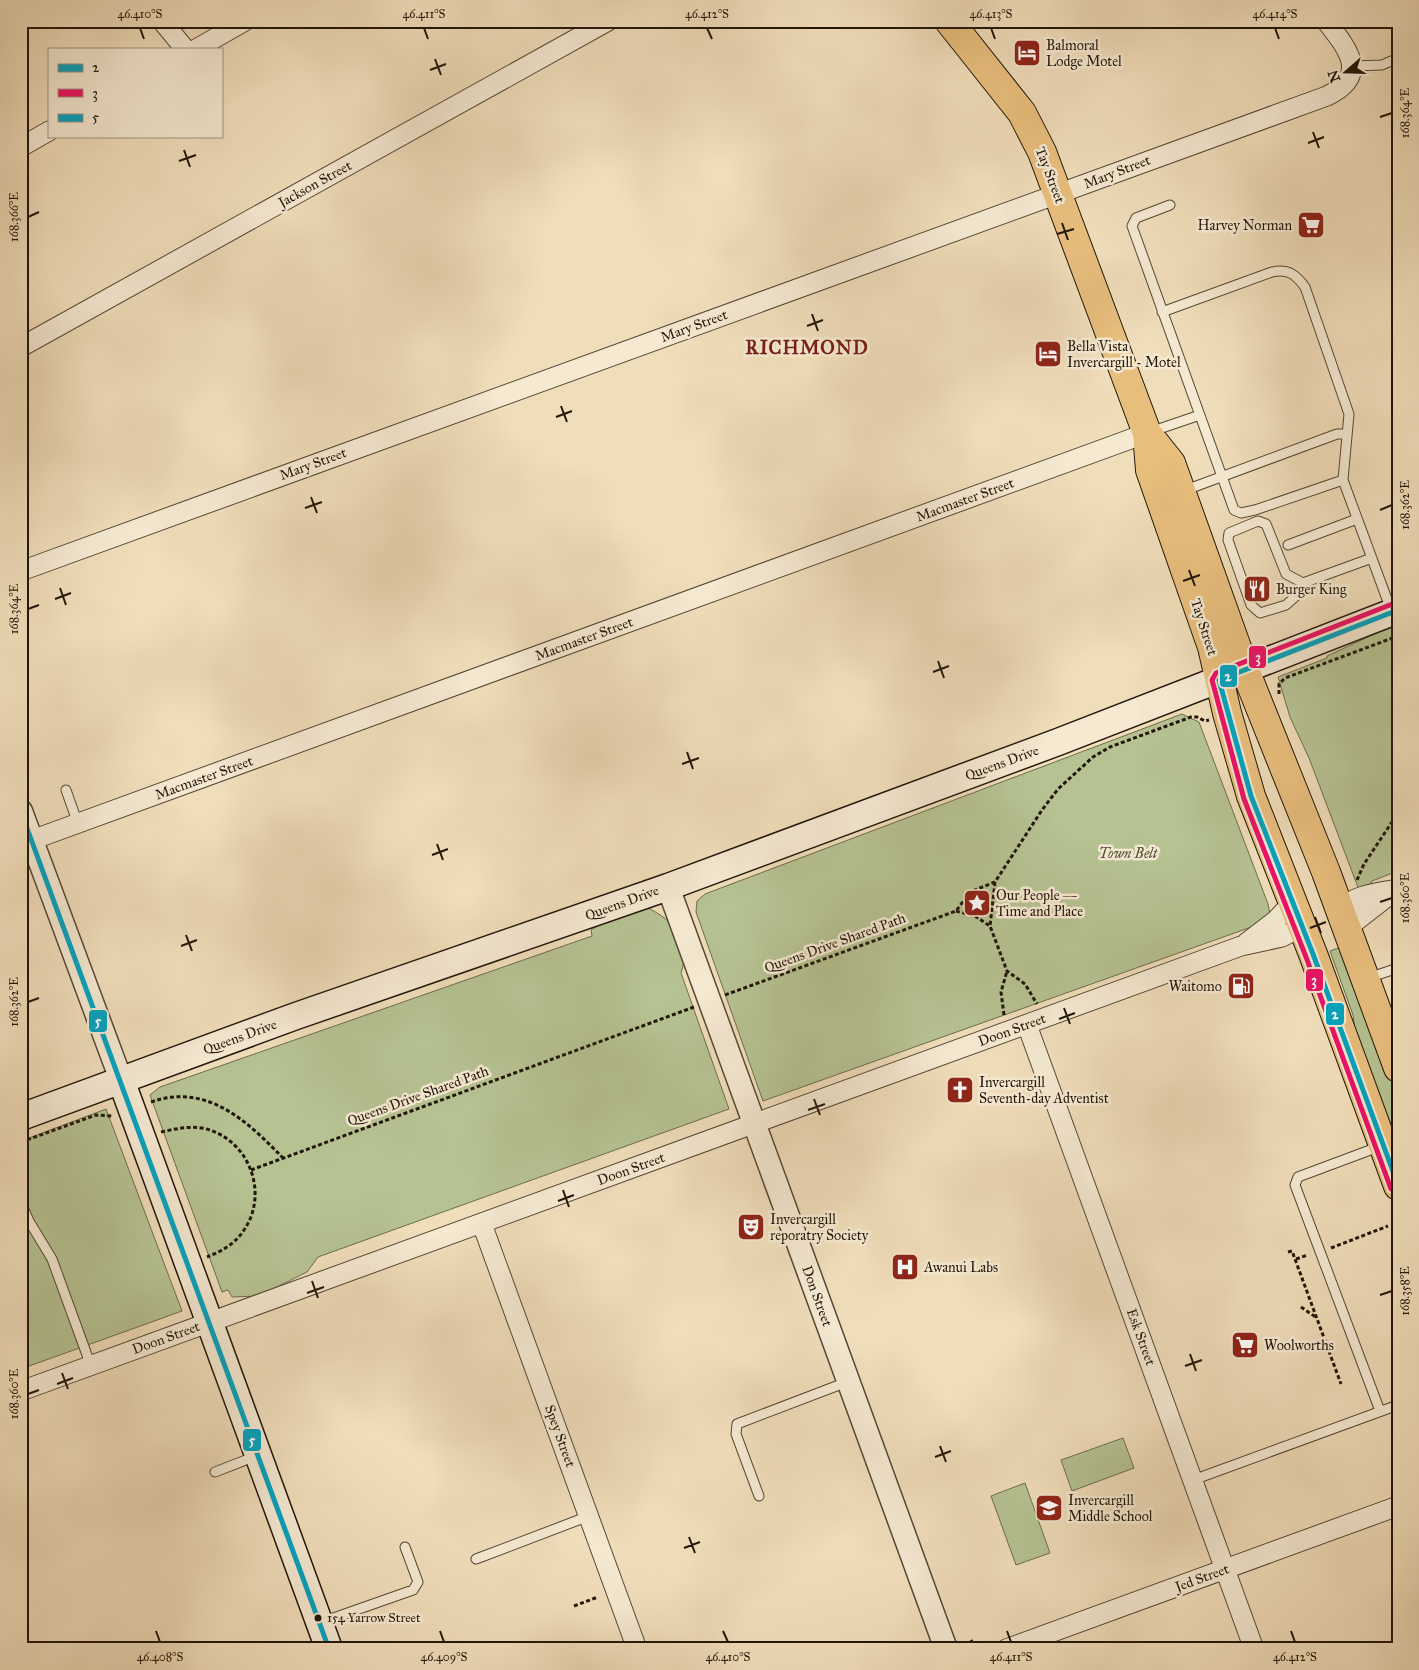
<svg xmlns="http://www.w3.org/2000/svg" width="1419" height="1670" font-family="'IM FELL Great Primer',serif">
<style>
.green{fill:#b6c292;stroke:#6c6c4e}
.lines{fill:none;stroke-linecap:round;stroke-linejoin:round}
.service-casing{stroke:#554835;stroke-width:11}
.minor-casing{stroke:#554835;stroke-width:21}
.tertiary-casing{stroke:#554835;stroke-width:25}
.secondary-casing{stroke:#211609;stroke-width:29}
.trunk-casing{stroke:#211609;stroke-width:30}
.path{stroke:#211609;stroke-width:3;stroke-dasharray:4 2.5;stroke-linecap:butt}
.service{stroke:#f5e9d2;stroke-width:9}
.minor{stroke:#f5e9d2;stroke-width:19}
.tertiary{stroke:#f5e9d2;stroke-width:22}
.secondary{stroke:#f5e9d2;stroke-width:26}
.trunk{stroke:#e8be7d;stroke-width:28}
.bus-1-casing{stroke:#f5e9d2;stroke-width:9}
.bus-2-casing{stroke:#f5e9d2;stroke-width:9}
.bus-3-casing{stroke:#f5e9d2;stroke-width:9}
.bus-1{stroke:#05a2be;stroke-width:5}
.bus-2{stroke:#ec1165;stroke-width:5}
.bus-3{stroke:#05a2be;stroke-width:5}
.ticks{fill:none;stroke:#211609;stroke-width:2}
.bus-dot{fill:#211609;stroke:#f5e9d2;stroke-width:2}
.labels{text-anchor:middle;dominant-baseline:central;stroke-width:5;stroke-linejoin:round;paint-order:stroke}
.bus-label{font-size:13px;fill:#211609;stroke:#f5e9d2;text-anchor:start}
.poi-label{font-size:14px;fill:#211609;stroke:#f5e9d2;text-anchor:start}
.street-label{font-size:14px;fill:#211609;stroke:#f5e9d2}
.park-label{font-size:14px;font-style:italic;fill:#555239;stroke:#f5e9d2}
.district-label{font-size:19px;font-weight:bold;letter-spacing:1px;fill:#7a1f14;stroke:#f5e9d2}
.line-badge{stroke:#f5e9d2;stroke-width:2}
.badge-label{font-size:14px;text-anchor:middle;font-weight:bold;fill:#fff}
.neatline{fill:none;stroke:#211609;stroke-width:2}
.ticks-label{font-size:12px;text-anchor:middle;fill:#211609}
</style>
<rect width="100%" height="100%" fill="#f0ddba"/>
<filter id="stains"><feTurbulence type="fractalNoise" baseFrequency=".004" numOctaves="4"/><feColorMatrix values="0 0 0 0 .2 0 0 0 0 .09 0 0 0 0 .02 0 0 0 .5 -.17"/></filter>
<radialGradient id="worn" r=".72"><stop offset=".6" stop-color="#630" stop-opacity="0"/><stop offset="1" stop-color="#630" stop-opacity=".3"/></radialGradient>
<path class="green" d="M1398,623V871L1372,881L1370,886L1359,890L1309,758L1290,717L1278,677L1327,658V656Z
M1182,714L1199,722L1268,904L1271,920L763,1101L696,912L697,901L705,894Z
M641,905C670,916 693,940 681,973L729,1109L318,1257L307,1272L259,1296L232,1297L228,1290L222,1292L150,1095L160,1087L592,936L591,930L613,916Z
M1344,946L1398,1095V1159L1357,1043L1353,1015L1330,951Z
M106,1109L182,1311L21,1369V1141Z
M1123,1438L1134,1468L1072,1491L1061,1460Z
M1025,1483L1050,1553L1016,1565L991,1496Z"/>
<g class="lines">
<g class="service-casing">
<path id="service" d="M1353,66L1382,65L1398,58
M1170,205L1136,218L1132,226L1234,510L1241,513L1255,510L1343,480
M1162,312L1272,272C1288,268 1296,275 1305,287L1349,414L1343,480L1391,610
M1150,432L1200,415
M1183,491L1337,434H1346
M1288,545L1357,519
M1303,583L1286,574L1266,524L1258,521L1229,533L1228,540L1251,605L1260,613L1286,605L1295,597L1303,583L1372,558
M66,790L78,824
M1368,978L1398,968
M21,1203L29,1221L52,1259L91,1366
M1380,1411L1295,1185L1298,1177L1381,1146
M215,1472L256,1456
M1193,1480L1398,1405
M759,1496L736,1434L737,1424L847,1382
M476,1559L589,1516
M322,1622L413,1590L418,1582L405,1547"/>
</g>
<g class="minor-casing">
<path id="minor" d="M162,21L185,49
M196,49L245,21
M21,147L49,131
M21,347L608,21
M21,571L1327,96C1370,75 1348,49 1326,21
M21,844L1147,433
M1340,909C1357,894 1376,893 1398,889
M1347,928L1396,890
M1246,943L1276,920L1293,902
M1027,1025L1254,1649
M482,1224L637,1649
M21,1391L1241,946L1282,937L1303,926
M1006,1649L1398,1506"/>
</g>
<g class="tertiary-casing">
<path id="tertiary" d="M21,811L121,1080
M668,887L946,1649"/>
</g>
<g class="secondary-casing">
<path id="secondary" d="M121,1080L329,1649
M21,1117L296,1016L668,887L1058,742L1398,610"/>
</g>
<g class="trunk-casing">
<path id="trunk" d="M949,21L1022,113L1042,152L1147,433L1150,470L1212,647L1227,713L1251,796L1313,954L1398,1186
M1147,433L1171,463L1245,670L1326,872L1398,1068"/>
</g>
<path class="path" d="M1279,694V684L1285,678L1398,636
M1357,880L1364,864L1398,813
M995,882L990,926L1007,971L1025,984L1037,1004
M956,911L975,916L990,926
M725,995L956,911L970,892L995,882L1042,810L1058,789L1093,757L1110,747L1191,717H1197L1205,721L1209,720
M1004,1015L1001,992L1007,971
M151,1102C207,1082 248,1122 283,1158
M161,1132C175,1129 188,1126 202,1128C248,1137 270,1192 244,1230C235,1244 222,1251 207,1257
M21,1142L96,1115L112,1116
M251,1170L694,1007
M1331,1248L1388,1226
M1288,1252L1292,1251L1341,1384
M1296,1259L1308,1255
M1301,1307L1317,1318
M574,1606L598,1597
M971,1640L974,1646"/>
<use href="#service" class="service"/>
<use href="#minor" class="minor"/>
<use href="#tertiary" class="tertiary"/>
<use href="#secondary" class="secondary"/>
<use href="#trunk" class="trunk"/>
<g class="bus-1-casing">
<path id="bus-1" d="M1398,610L1219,680L1251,796L1313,954L1398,1185"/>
</g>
<g class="bus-2-casing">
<path id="bus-2" d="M1391,1189L1306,957L1244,799L1212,680L1216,673L1395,603"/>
</g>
<g class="bus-3-casing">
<path id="bus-3" d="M21,812L329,1649"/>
</g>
<use href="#bus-1" class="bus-1"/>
<use href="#bus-2" class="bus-2"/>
<use href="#bus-3" class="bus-3"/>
</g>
<path class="ticks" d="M140,28L144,39M424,28L428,39M707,28L712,39M991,28L995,39M1275,28L1279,39M435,59L441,75M430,70L446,64M1380,117L1392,113M1313,132L1319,148M1308,143L1324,137M184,150L190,167M179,161L196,155M28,217L39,212M1062,223L1068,240M1057,234L1074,229M812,314L818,331M807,326L823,320M561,406L567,422M556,417L572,411M311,497L317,513M305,508L322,502M1380,510L1392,505M1189,570L1195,586M1183,581L1200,575M60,588L66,605M55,599L71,593M28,609L39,605M938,661L944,678M933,672L949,666M687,752L693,769M682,764L699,758M437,844L443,860M432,855L448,849M1380,902L1392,898M1315,917L1321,933M1310,928L1326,922M186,935L192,951M181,946L197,940M28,1002L39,998M1064,1008L1070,1024M1059,1019L1075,1013M814,1099L820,1115M808,1110L825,1104M563,1190L569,1207M558,1201L574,1195M312,1281L318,1298M307,1293L324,1287M1380,1295L1392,1291M1190,1354L1196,1371M1185,1366L1202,1360M62,1373L68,1389M57,1384L73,1378M28,1394L39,1390M940,1446L946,1462M935,1457L951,1451M689,1537L695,1553M684,1548L700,1542M156,1631L160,1642M440,1631L444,1642M723,1631L728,1642M1007,1631L1011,1642M1291,1631L1295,1642"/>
<defs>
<g id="hotel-square" transform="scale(1.4375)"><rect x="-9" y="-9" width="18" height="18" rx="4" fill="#8f2418" stroke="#f5e9d2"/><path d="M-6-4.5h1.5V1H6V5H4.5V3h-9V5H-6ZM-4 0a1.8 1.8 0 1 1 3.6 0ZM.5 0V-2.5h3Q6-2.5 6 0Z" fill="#fff"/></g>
<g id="supermarket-square" transform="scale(1.4375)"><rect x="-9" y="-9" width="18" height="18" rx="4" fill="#8f2418" stroke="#f5e9d2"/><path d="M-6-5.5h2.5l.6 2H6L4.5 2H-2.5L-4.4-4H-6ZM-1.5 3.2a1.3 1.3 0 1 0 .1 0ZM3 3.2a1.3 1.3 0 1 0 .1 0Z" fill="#fff"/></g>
<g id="restaurant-square" transform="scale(1.4375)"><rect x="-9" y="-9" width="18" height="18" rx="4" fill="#8f2418" stroke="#f5e9d2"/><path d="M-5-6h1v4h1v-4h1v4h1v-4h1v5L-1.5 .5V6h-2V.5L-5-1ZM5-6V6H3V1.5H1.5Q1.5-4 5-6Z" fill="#fff"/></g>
<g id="sight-square" transform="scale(1.4375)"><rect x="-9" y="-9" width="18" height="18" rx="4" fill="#8f2418" stroke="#f5e9d2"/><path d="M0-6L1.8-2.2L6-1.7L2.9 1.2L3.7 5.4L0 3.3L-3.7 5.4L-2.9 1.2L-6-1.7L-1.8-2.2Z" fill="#fff"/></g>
<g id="fuel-square" transform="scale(1.4375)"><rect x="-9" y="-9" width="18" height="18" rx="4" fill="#8f2418" stroke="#f5e9d2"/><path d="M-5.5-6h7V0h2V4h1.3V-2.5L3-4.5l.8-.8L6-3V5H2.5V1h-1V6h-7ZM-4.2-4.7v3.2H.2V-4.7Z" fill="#fff"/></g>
<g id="church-square" transform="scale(1.4375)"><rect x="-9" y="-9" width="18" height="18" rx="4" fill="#8f2418" stroke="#f5e9d2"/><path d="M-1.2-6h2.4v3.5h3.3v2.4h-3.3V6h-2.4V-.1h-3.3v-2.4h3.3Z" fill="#fff"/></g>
<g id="theatre-square" transform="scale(1.4375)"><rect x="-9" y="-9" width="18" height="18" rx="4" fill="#8f2418" stroke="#f5e9d2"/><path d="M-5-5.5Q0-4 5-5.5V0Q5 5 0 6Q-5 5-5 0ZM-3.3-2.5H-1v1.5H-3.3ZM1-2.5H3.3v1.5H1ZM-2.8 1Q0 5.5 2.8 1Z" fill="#fff"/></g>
<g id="hospital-square" transform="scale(1.4375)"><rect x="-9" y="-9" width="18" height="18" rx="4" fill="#8f2418" stroke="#f5e9d2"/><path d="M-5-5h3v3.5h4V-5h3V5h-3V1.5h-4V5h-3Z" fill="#fff"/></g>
<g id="school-square" transform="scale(1.4375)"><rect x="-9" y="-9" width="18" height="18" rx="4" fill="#8f2418" stroke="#f5e9d2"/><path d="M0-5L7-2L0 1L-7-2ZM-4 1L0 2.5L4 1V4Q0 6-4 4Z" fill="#fff"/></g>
</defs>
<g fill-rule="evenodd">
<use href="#hotel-square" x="1027" y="53"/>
<use href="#supermarket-square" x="1311" y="225"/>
<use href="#hotel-square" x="1048" y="354"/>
<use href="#restaurant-square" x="1257" y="589"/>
<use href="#sight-square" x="977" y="903"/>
<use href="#fuel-square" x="1241" y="986"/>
<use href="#church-square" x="960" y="1090"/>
<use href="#theatre-square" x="751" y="1227"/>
<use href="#hospital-square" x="905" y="1267"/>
<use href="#supermarket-square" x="1245" y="1345"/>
<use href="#school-square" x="1049" y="1508"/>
</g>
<circle class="bus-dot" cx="318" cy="1618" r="4.5"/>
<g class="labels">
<g class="bus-label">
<text x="327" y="1618">154 Yarrow Street</text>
</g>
<g class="poi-label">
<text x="1046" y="45">Balmoral<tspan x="1046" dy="16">Lodge Motel</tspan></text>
<text x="1292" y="225" text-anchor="end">Harvey Norman</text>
<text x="1067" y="346">Bella Vista<tspan x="1067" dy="16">Invercargill - Motel</tspan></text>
<text x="1276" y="589">Burger King</text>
<text x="996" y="895">Our People —<tspan x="996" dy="16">Time and Place</tspan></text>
<text x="1222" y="986" text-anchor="end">Waitomo</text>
<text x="979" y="1082">Invercargill<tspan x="979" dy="16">Seventh-day Adventist</tspan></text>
<text x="770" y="1219">Invercargill<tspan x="770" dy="16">reporatry Society</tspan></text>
<text x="924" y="1267">Awanui Labs</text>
<text x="1264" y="1345">Woolworths</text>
<text x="1068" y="1500">Invercargill<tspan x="1068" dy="16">Middle School</tspan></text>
</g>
<g class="street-label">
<text transform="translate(1117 172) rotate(-21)">Mary Street</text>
<text transform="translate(1050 175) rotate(69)">Tay Street</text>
<text transform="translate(315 184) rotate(-29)">Jackson Street</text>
<text transform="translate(694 326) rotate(-20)">Mary Street</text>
<text transform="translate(313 464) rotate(-20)">Mary Street</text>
<text transform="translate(965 500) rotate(-20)">Macmaster Street</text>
<text transform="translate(1204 627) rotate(72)">Tay Street</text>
<text transform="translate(584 639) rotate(-20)">Macmaster Street</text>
<text transform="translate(1002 763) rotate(-20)">Queens Drive</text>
<text transform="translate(204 778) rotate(-20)">Macmaster Street</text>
<text transform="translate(622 903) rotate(-20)">Queens Drive</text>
<text transform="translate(835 943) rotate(-20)">Queens Drive Shared Path</text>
<text transform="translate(1012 1030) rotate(-20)">Doon Street</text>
<text transform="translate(240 1037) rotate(-20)">Queens Drive</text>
<text transform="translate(418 1096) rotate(-20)">Queens Drive Shared Path</text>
<text transform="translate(631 1169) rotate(-20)">Doon Street</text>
<text transform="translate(817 1296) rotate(70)">Don Street</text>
<text transform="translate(1141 1337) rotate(70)">Esk Street</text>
<text transform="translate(166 1338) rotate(-20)">Doon Street</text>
<text transform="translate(560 1436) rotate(70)">Spey Street</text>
<text transform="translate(1202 1578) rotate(-20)">Jed Street</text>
</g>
<g class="park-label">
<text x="1128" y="853">Town Belt</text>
</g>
<g class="district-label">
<text x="807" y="347">RICHMOND</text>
</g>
</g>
<g class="line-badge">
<rect x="1248" y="645" width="19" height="24" rx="5" fill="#ec1165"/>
<rect x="1219" y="664" width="19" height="24" rx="5" fill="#05a2be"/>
<rect x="1305" y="968" width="19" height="24" rx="5" fill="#ec1165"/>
<rect x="1325" y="1002" width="20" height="24" rx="5" fill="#05a2be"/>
<rect x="88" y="1009" width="20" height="24" rx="5" fill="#05a2be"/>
<rect x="242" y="1428" width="20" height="24" rx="5" fill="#05a2be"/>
</g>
<g class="badge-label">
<text x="1258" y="662">3</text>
<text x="1228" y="681">2</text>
<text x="1314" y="985">3</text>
<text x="1335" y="1019">2</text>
<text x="98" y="1026">5</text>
<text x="252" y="1445">5</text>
</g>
<rect width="1419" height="1670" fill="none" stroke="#f0ddba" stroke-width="55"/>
<rect x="48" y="48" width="175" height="90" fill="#f5e9d2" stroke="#a09582"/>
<rect x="58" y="64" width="25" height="8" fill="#05a2be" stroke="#a09582"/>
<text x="92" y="72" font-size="15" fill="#211609">2</text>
<rect x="58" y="89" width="25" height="8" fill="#ec1165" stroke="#a09582"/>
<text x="92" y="98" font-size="15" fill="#211609">3</text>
<rect x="58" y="114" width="25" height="8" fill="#05a2be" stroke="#a09582"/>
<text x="92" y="122" font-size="15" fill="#211609">5</text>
<g transform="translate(1346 72) rotate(250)" stroke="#f5e9d2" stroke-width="4" paint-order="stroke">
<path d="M0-4L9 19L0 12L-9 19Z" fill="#211609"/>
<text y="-8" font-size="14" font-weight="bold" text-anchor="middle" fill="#211609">N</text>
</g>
<rect x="28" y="28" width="1364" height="1614" class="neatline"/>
<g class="ticks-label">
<text x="140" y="18">46.410°S</text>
<text x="424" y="18">46.411°S</text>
<text x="707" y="18">46.412°S</text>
<text x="991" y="18">46.413°S</text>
<text x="1275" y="18">46.414°S</text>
<text transform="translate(1405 113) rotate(-90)" y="4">168.364°E</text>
<text transform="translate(14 217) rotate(-90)" y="4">168.366°E</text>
<text transform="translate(1405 505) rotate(-90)" y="4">168.362°E</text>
<text transform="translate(14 609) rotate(-90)" y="4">168.364°E</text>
<text transform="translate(1405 898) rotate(-90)" y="4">168.360°E</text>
<text transform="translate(14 1002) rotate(-90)" y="4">168.362°E</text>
<text transform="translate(1405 1291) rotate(-90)" y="4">168.358°E</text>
<text transform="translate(14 1394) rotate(-90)" y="4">168.360°E</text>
<text x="160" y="1661">46.408°S</text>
<text x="444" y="1661">46.409°S</text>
<text x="728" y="1661">46.410°S</text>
<text x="1011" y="1661">46.411°S</text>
<text x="1295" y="1661">46.412°S</text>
</g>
<rect width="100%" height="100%" filter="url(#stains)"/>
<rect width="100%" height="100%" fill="url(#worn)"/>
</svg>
